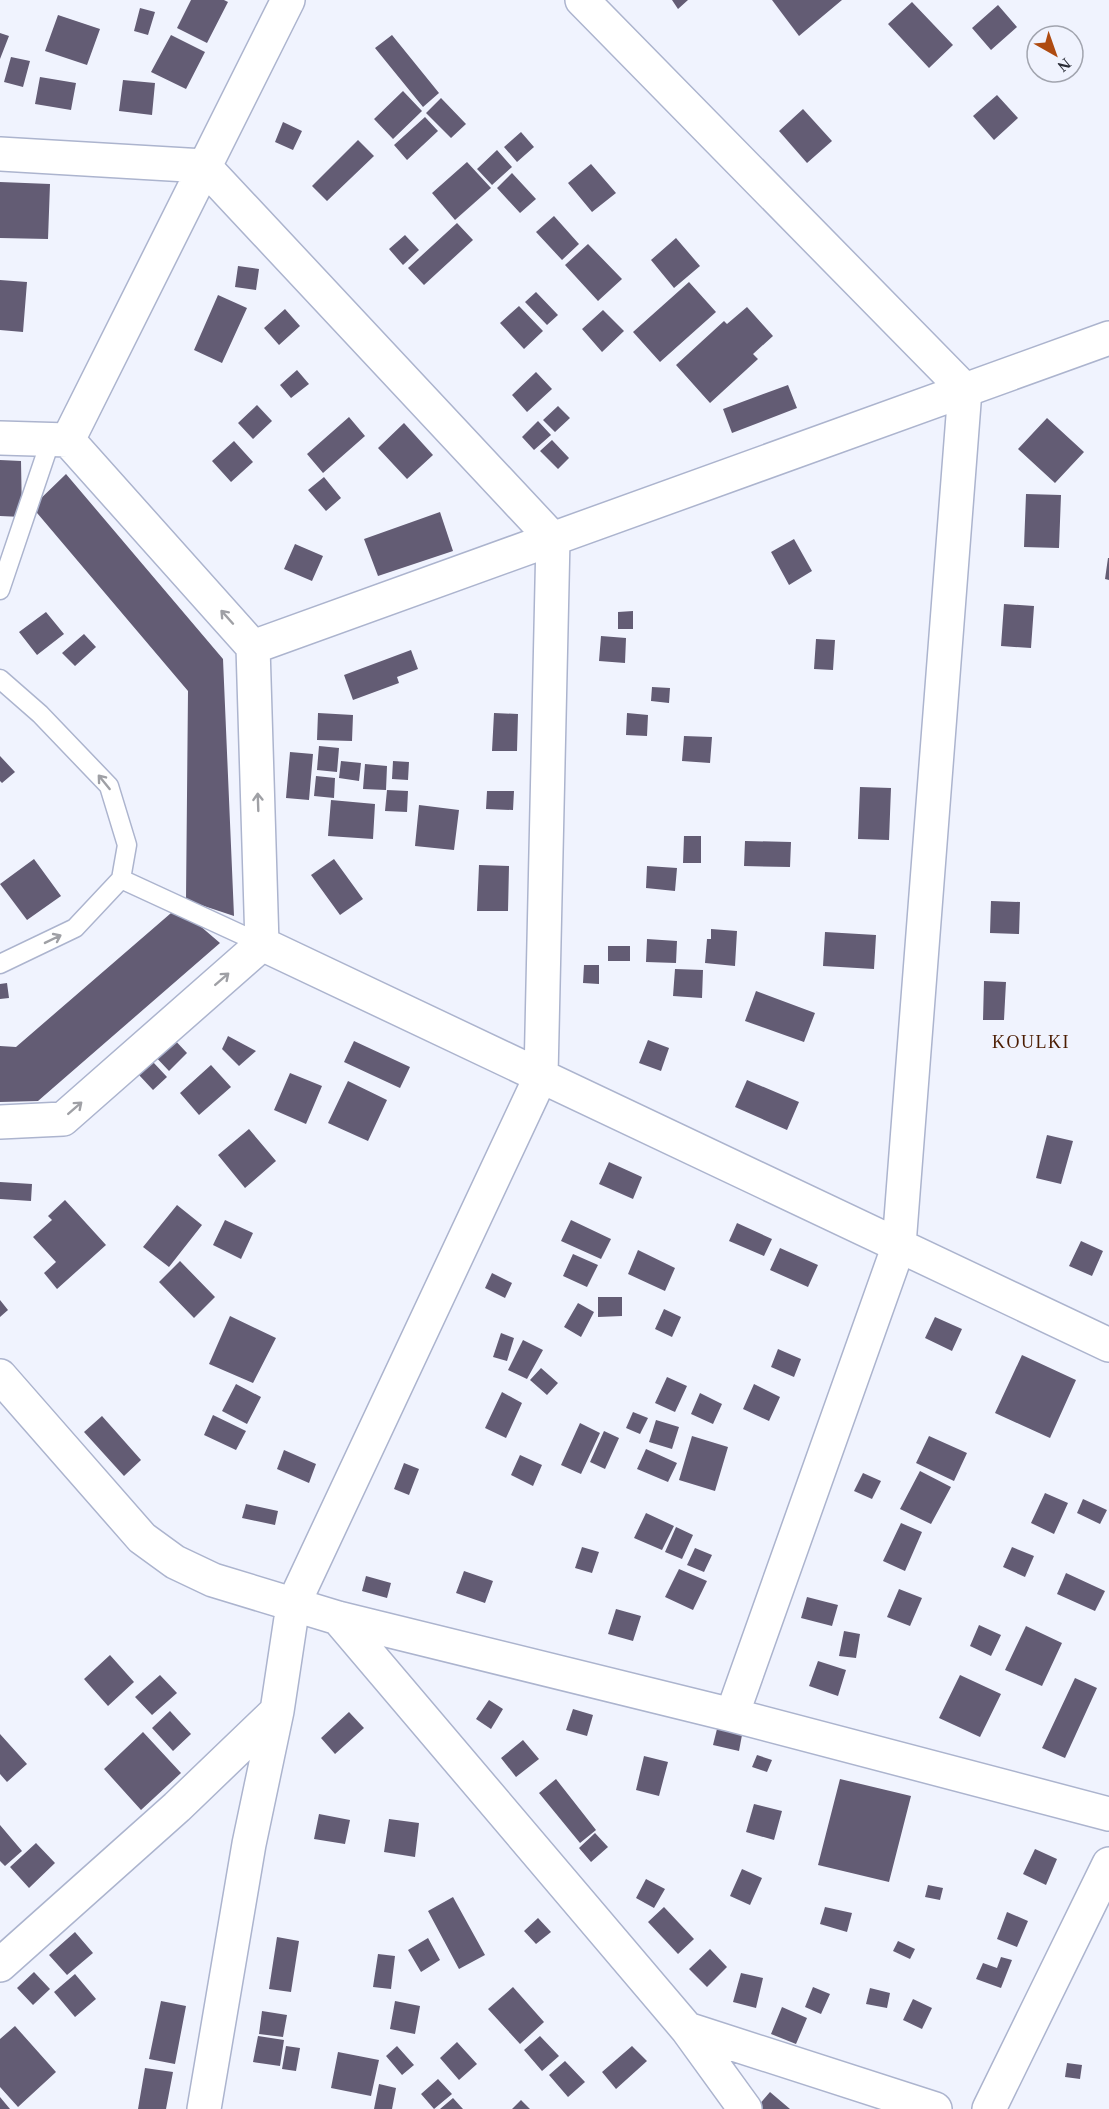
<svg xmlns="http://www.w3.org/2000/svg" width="1109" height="2109" font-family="'Times New Roman',serif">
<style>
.building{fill:#635c74}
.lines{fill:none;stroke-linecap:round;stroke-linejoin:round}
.service-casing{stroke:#acb4ce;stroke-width:21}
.minor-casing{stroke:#acb4ce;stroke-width:36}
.service{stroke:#fff;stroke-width:18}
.minor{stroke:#fff;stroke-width:33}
.oneway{stroke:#9fa0a5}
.labels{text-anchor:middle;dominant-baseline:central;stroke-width:6;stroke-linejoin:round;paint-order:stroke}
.quarter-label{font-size:18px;letter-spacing:1.5px;fill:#4b1c02;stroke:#f0f3fe}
</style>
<rect width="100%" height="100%" fill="#f0f3fe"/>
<path class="building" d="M191,0H224L228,2L207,43L177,28Z
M672,0H688L678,9Z
M772,0H842L799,36Z
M912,2L953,45L929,68L888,24Z
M998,5L1017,27L991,50L972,28Z
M140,8L155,12L148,35L134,31Z
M58,15L100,29L87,65L45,51Z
M0,33L9,36L0,59Z
M171,35L205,52L186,89L151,72Z
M392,35L439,93L423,107L375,48Z
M11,57L30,61L23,87L4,82Z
M40,77L76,83L71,110L35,104Z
M123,80L155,83L152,115L119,111Z
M403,91L422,111L393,139L374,119Z
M997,95L1018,118L994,140L973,116Z
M441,98L466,124L451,138L426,113Z
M803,109L832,141L807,163L779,131Z
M425,117L438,131L407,160L394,145Z
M283,122L302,131L293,150L275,142Z
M521,132L534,147L517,162L504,147Z
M358,140L374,156L327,201L312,186Z
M497,150L512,167L492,185L477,169Z
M467,162L491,188L455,220L432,193Z
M591,164L616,193L592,212L568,183Z
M512,173L536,199L520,213L497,188Z
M0,182L50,184L48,239L0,238Z
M554,216L579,244L562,260L536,232Z
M457,223L473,240L424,285L408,268Z
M405,235L419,250L403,265L389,249Z
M676,238L700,266L674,288L651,260Z
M588,244L622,279L598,301L565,265Z
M238,266L259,269L256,290L235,287Z
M0,280L27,282L23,332L0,330Z
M689,282L716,312L660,362L633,332Z
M536,292L558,315L547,325L525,302Z
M218,295L247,308L222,363L194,350Z
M519,306L543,331L524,349L500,323Z
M747,307L773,336L753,354L758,359L710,403L676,365L724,321L727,324Z
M285,309L300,326L279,345L264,328Z
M603,310L624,331L602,352L582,329Z
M297,370L309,384L291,398L280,385Z
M536,372L552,389L527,412L512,395Z
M788,385L797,408L732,433L723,409Z
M257,405L272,421L253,439L238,423Z
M558,406L570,418L555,432L543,420Z
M349,417L365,436L323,473L307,454Z
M1047,418L1084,452L1055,483L1018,449Z
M538,421L551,435L534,450L522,437Z
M404,423L433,455L407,479L378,448Z
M552,440L569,458L558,469L540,451Z
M234,441L253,462L231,482L212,461Z
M0,460L21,461L22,517L0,516Z
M66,474L223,659L234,916L186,900L188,691L32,507Z
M324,477L341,498L326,511L308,490Z
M1026,494L1061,495L1059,548L1024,547Z
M440,512L453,551L378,576L364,539Z
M794,539L812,571L789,585L771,552Z
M295,544L323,556L312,581L284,569Z
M1108,558H1109V580L1105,579Z
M1004,604L1034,606L1031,648L1001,646Z
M633,611V629H618V612Z
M46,612L64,634L37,655L19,632Z
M84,634L96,647L75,666L62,653Z
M601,636L626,638L625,663L599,661Z
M816,639L835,640L833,670L814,669Z
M411,650L418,669L397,677L399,683L353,700L344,675Z
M652,687L670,688L669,703L651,701Z
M318,713L353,715L352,741L317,740Z
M494,713L518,714L517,751H492Z
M627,713L648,715L647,736L626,735Z
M684,736L712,737L710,763L682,761Z
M319,746L339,748L337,772L317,770Z
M290,752L313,754L309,800L286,798Z
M0,756L15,772L2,783L0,781Z
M341,761L361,763L359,781L339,778Z
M393,761L409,762L408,780L392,779Z
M365,764L387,766L386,790L363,789Z
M316,776L335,778L334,798L314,796Z
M860,787L891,788L889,840L858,839Z
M387,790L408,791L407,812L385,811Z
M487,791H514L513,810L486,809Z
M331,800L375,804L373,839L328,836Z
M419,805L459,810L454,850L415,846Z
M684,836H701V863H683Z
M745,841L791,842L790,867L744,866Z
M34,859L61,896L27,920L0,884Z
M334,859L363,899L340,915L311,875Z
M479,865L509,866L508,911H477Z
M647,866L677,868L675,891L646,888Z
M991,901L1020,902L1019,934L990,933Z
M178,907L220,943L38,1101L0,1102V1046L16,1047Z
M711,929L737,931L735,966L705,963L707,939H711Z
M825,932L876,935L874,969L823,966Z
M647,939L677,941L676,963L646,962Z
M608,946H630V961H608Z
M584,965H599V984L583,983Z
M675,969L703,970L702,998L673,996Z
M984,981L1006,982L1004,1020H983Z
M7,983L9,998L0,999V984Z
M756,991L815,1013L804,1042L745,1021Z
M171,1036L187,1053L169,1071L152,1053Z
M228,1036L256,1051L239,1066L222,1049Z
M648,1040L669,1048L661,1071L639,1063Z
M354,1041L410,1067L400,1088L344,1062Z
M153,1062L167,1077L153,1090L139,1075Z
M211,1065L231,1087L199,1115L180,1093Z
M290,1073L322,1086L306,1124L274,1110Z
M747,1080L799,1102L787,1130L735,1107Z
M348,1081L387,1100L368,1141L328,1123Z
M249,1129L276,1161L245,1188L218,1155Z
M1047,1135L1073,1141L1061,1184L1036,1178Z
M609,1162L642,1177L633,1199L599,1184Z
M0,1182L32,1184L31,1201L0,1199Z
M65,1200L106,1245L57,1289L44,1273L56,1262L33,1237L52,1220L48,1216Z
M177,1205L202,1225L169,1267L143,1247Z
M225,1220L253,1233L241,1259L213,1245Z
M571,1220L611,1239L601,1259L561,1241Z
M737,1223L772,1239L764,1256L729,1241Z
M1081,1241L1103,1251L1092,1276L1069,1266Z
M780,1248L818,1265L808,1287L770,1270Z
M638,1250L675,1268L665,1291L628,1274Z
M573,1254L598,1265L587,1287L563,1276Z
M180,1261L215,1297L194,1318L159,1282Z
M492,1273L512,1283L505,1298L485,1288Z
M598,1297H622V1316L598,1317Z
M0,1300L8,1310L0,1317Z
M578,1303L594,1312L581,1337L564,1327Z
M664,1309L681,1317L672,1337L655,1329Z
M230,1316L276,1338L253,1383L209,1364Z
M935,1317L962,1329L952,1351L925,1338Z
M501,1333L514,1338L507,1361L493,1357Z
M523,1340L543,1350L527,1379L508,1370Z
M778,1349L801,1359L794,1377L771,1367Z
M1022,1355L1076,1380L1050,1438L995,1413Z
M541,1368L558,1383L547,1395L530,1380Z
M667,1377L687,1386L675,1412L655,1403Z
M236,1384L261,1397L247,1424L222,1411Z
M754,1384L780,1397L769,1421L743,1409Z
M502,1392L522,1403L506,1438L485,1428Z
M700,1393L722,1404L713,1424L691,1414Z
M633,1412L648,1418L640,1434L626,1428Z
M213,1415L246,1431L236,1450L204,1435Z
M102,1416L141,1460L124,1476L84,1432Z
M656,1420L679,1427L672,1449L649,1442Z
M580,1423L600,1433L581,1474L561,1465Z
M604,1431L619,1438L605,1469L590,1462Z
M692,1436L728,1447L715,1491L679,1480Z
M929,1436L967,1453L954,1481L916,1463Z
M646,1449L677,1463L668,1482L637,1469Z
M284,1450L316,1464L309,1483L277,1469Z
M520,1455L542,1465L533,1486L511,1475Z
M404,1463L419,1469L409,1495L394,1489Z
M920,1471L951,1487L931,1524L900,1509Z
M863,1473L881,1481L872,1499L854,1491Z
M1045,1493L1068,1503L1054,1534L1031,1523Z
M1083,1499L1107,1510L1100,1524L1077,1513Z
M246,1504L278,1511L275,1525L242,1518Z
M646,1513L674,1526L662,1550L634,1538Z
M901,1523L922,1532L905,1571L883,1561Z
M676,1527L693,1535L682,1559L665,1552Z
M582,1547L599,1552L592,1573L575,1568Z
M1012,1547L1034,1556L1025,1577L1003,1567Z
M695,1548L712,1555L704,1572L687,1565Z
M679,1569L707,1581L693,1610L665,1597Z
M464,1571L493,1581L485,1603L456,1593Z
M1066,1573L1105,1591L1095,1611L1057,1594Z
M366,1576L391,1583L387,1598L362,1591Z
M899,1589L922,1598L910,1626L887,1617Z
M807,1597L838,1605L832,1626L801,1618Z
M616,1609L641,1616L633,1641L608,1634Z
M979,1625L1001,1635L991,1656L970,1646Z
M1026,1626L1062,1643L1042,1686L1005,1670Z
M844,1631L860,1634L856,1658L839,1656Z
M110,1655L134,1682L108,1706L84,1679Z
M818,1661L846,1670L838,1696L809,1686Z
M160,1675L177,1693L152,1715L135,1697Z
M960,1675L1001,1694L980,1737L939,1718Z
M1075,1678L1097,1688L1065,1758L1042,1748Z
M489,1700L503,1709L491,1729L476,1719Z
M573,1709L593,1715L587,1736L566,1730Z
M170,1711L191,1734L173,1751L152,1728Z
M349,1712L364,1728L335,1754L321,1738Z
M717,1729L742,1735L739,1751L713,1745Z
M143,1732L181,1773L141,1810L104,1769Z
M0,1734L27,1764L7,1782L0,1774Z
M523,1740L539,1759L516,1777L501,1758Z
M757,1755L772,1760L767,1772L752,1767Z
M644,1756L668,1762L659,1796L636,1790Z
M556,1779L596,1830L580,1843L539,1793Z
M840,1779L911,1796L889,1882L818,1865Z
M754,1804L782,1811L774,1840L746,1832Z
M319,1814L350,1820L345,1844L314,1839Z
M389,1819L419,1823L415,1857L384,1852Z
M0,1825L22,1851L5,1866L0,1861Z
M595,1833L608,1847L591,1862L579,1848Z
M36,1843L55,1863L29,1888L10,1867Z
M1035,1849L1057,1859L1046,1885L1023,1874Z
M742,1869L762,1878L750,1905L730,1896Z
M646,1879L665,1889L654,1908L636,1898Z
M928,1885L943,1888L940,1900L925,1897Z
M453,1897L485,1955L459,1969L428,1911Z
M664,1907L694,1939L678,1954L648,1922Z
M825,1907L852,1913L847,1932L820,1924Z
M1007,1912L1028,1921L1017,1947L997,1939Z
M538,1918L551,1932L536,1944L524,1931Z
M75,1932L93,1953L67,1975L49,1955Z
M277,1937L299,1941L291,1992L269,1989Z
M428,1938L440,1960L421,1972L408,1950Z
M898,1941L915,1949L910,1959L893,1951Z
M710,1949L727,1967L707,1987L689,1969Z
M378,1954L395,1956L391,1989L373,1987Z
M1001,1957L1012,1960L1001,1988L976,1979L983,1963L997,1968Z
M34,1972L50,1989L33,2005L17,1988Z
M741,1973L763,1978L756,2008L733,2002Z
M75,1974L96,1999L75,2017L54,1992Z
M513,1987L544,2022L520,2044L488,2009Z
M813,1987L830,1994L821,2014L805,2007Z
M870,1988L890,1993L887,2008L866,2004Z
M913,1999L932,2008L922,2029L903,2020Z
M161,2001L186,2006L175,2064L149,2059Z
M395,2001L420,2006L415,2034L390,2029Z
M782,2007L807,2018L796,2044L771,2034Z
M262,2011L287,2015L283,2037L259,2034Z
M15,2026L56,2072L18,2107L0,2087V2039Z
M258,2036L284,2040L280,2066L253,2062Z
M540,2036L559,2056L542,2071L524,2050Z
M457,2042L477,2064L459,2080L440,2058Z
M286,2046L300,2048L296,2071L282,2069Z
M397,2046L414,2065L402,2075L386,2056Z
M632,2046L647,2061L616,2089L602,2072Z
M338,2052L379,2060L371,2096L331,2088Z
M565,2061L585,2082L568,2097L549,2075Z
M1067,2063L1082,2065L1080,2079L1065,2077Z
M145,2068L173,2072L166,2109H138Z
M438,2079L452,2094L434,2109L421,2094Z
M379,2084L396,2088L392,2109H374Z
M770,2092L790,2109H760L757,2107Z
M0,2097L10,2109H0Z
M453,2098L463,2109H440Z
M521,2100L530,2109H512Z"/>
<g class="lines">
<g class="service-casing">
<path id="service" d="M0,590L51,439
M0,679L40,714L109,786L127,845L121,879L75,928L0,964
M121,879L262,944"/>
</g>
<g class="minor-casing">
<path id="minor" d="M582,0L965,390L899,1245L732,1715
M0,154L204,166L553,539L541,1076L293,1605L277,1711L249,1844L204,2109
M0,438L68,440L253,647L262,944L63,1119L0,1122
M68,440L288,0
M253,647L1109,338
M262,944L1109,1345
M0,1376L142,1538L175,1562L213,1580L338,1618L732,1715L1109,1814
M338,1618L687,2029L745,2109
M0,1965L177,1807L277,1711
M687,2029L935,2109
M989,2109L1109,1864"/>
</g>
<use href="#service" class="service"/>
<use href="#minor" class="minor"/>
</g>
<defs><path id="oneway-shaft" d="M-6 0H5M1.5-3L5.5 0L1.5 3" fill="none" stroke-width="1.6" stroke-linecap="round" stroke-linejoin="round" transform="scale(1.5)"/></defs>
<g class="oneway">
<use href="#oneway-shaft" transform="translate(227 617) rotate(-132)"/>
<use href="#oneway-shaft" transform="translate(104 782) rotate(-129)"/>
<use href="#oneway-shaft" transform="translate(258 802) rotate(-92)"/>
<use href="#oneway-shaft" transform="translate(53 939) rotate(-26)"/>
<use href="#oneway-shaft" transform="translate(222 979) rotate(-41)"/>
<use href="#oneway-shaft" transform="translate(75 1108) rotate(-41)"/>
</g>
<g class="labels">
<g class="quarter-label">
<text x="1031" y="1042">KOULKI</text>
</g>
</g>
<g transform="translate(1055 54) rotate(140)"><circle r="28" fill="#f0f3fe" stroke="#a1a4ae" stroke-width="1.5"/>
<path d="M0-4.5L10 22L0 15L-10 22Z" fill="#ae4b11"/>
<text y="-9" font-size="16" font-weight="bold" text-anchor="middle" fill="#2a2d37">N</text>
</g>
</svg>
